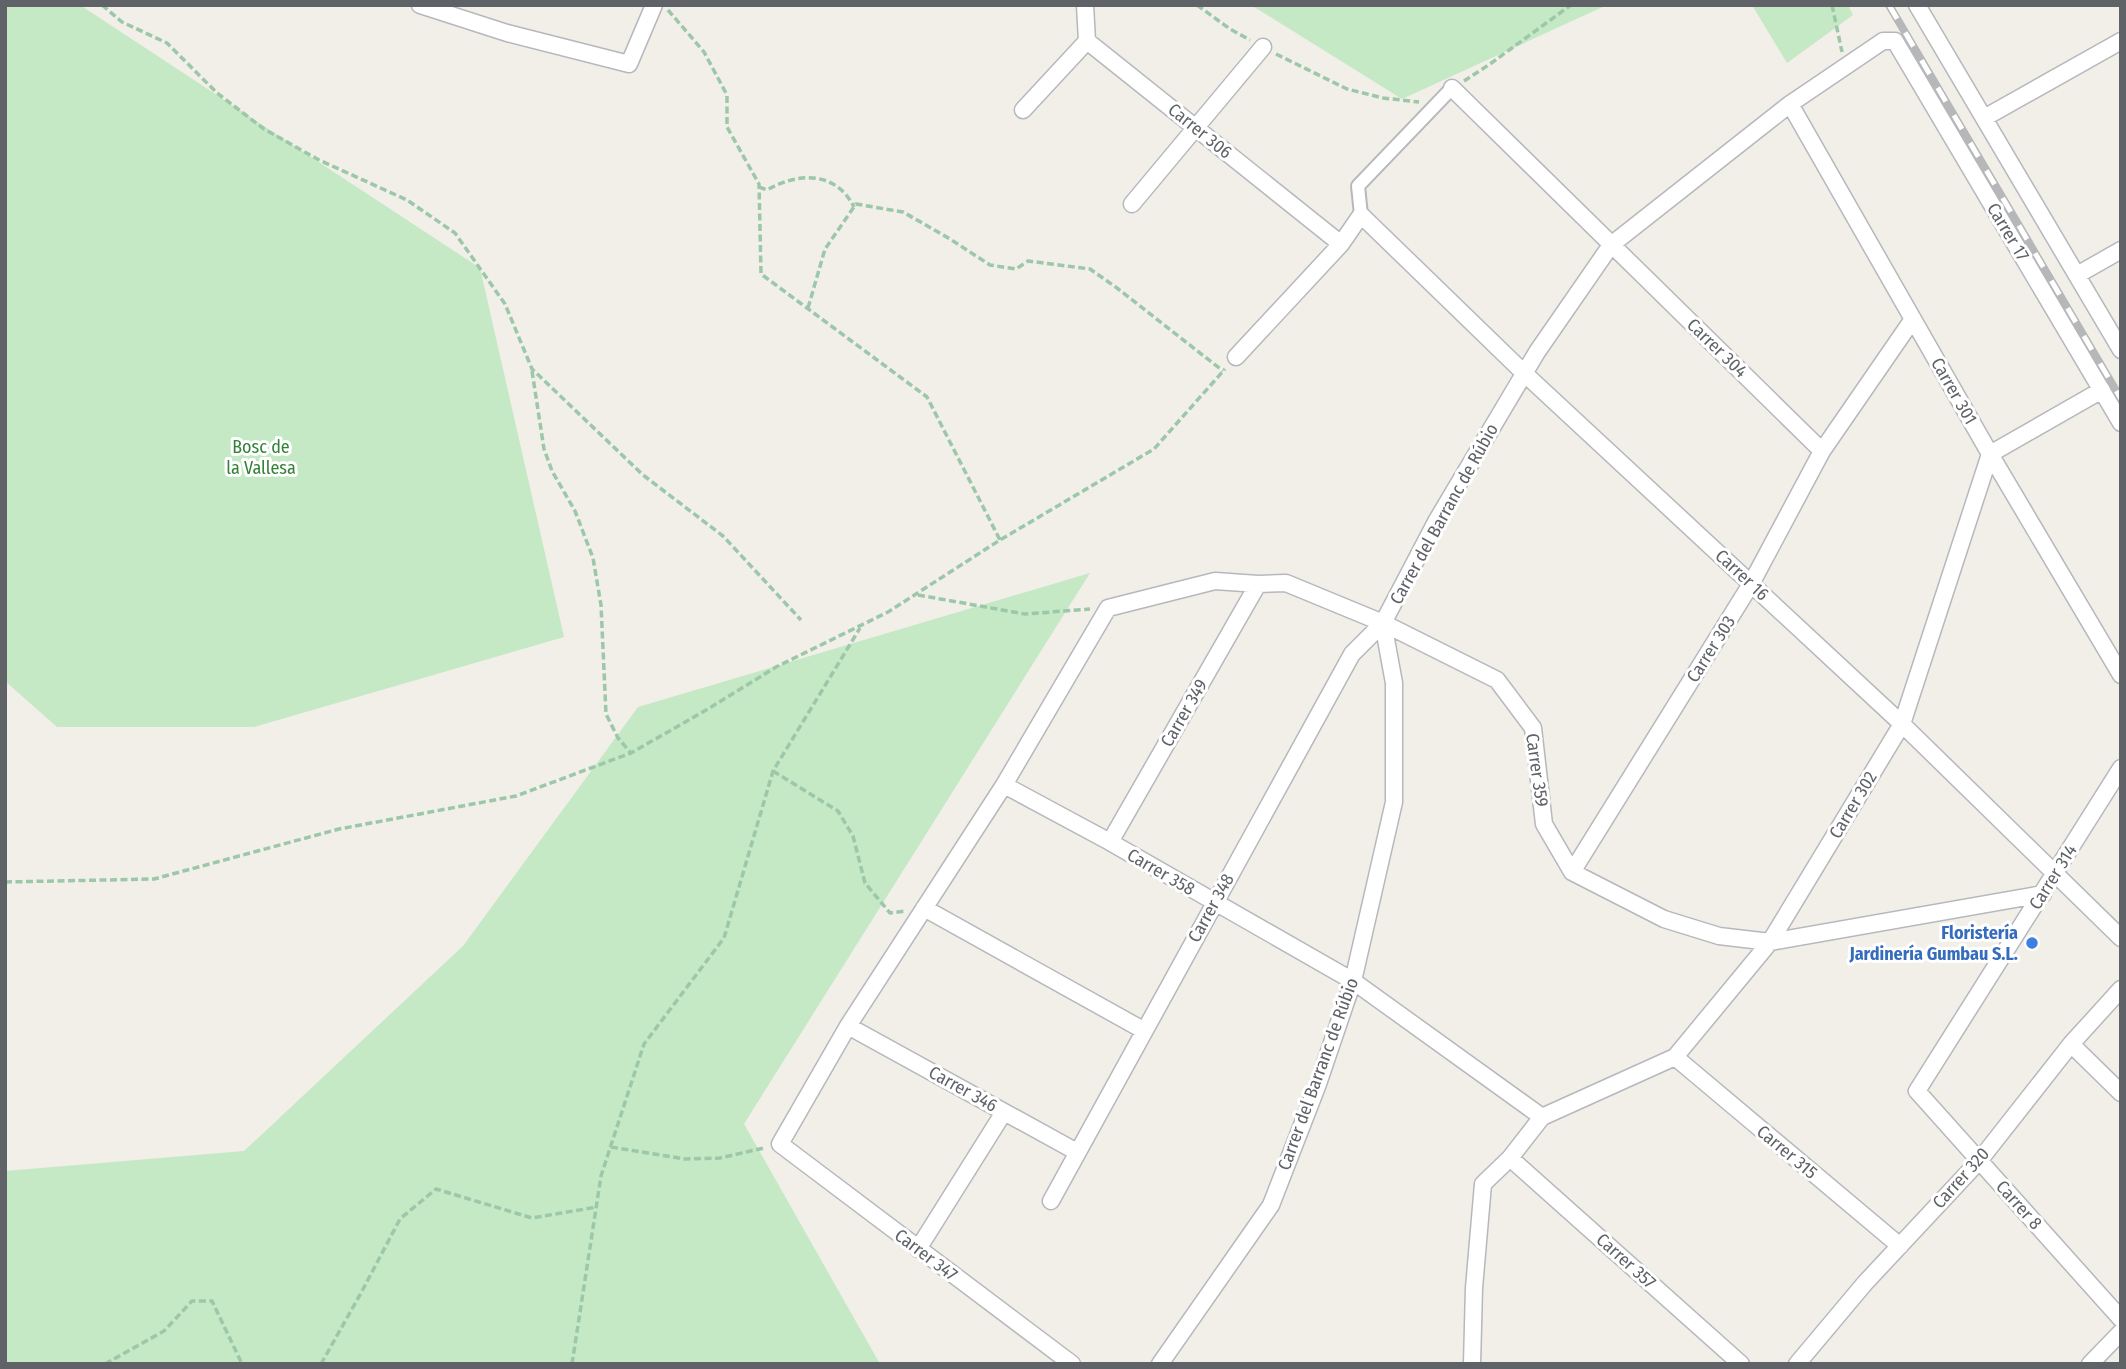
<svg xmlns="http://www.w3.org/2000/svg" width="2126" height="1369" font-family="'Fira Sans Condensed',sans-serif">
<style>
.green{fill:#c5e8c5}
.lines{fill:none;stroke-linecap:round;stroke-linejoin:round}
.pedestrian-casing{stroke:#b5b8bc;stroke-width:16}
.minor-casing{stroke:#b5b8bc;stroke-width:19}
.path{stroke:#9cc7a9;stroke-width:3.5;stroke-dasharray:7 3.5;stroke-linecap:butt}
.pedestrian{stroke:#fff;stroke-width:12}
.minor{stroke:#fff;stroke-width:16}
.rail-casing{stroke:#b6b7b8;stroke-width:8}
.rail{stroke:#fff;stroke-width:5;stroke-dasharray:16;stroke-linecap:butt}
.shop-dot{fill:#3f7fe0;stroke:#fff;stroke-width:2.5}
.labels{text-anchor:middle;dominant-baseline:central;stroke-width:6;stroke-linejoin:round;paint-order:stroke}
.street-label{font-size:18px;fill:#5f6368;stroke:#fff}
.park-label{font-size:18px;fill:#348238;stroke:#fff}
.shop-label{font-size:18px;font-weight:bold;fill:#366cbe;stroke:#fff;text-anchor:end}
</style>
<rect width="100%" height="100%" fill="#f1efe8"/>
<path class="green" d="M5,5H80L480,268L564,637L254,727H57L5,681Z
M1251,5H1607L1402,99Z
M1752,5H1848L1853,15L1787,63Z
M1090,573L744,1124L880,1364H5V1171L244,1151L463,946L638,707Z"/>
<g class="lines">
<g class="pedestrian-casing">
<path id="pedestrian" d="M1361,215L1358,186L1452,88"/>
</g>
<g class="minor-casing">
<path id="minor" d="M420,5L507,33L629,64L654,5
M1085,5L1087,41L1341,244
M1917,5L2121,350
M1452,88L1822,451
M1790,104L1990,454L2121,675
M1023,110L1087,41
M1984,118L2121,41
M1132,204L1263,47
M2077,275L2121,250
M1236,357L1341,244L1361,215L1524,373L1902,724L2121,938
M2121,768L1917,1091L2121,1319
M1004,785L1110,842L1353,981L1542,1117
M1110,842L1258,584
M1572,872L1751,584L1822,451L1913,319
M924,908L1143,1030
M848,1026L1077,1152
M2071,1044L2121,1093
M1675,1057L1900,1246
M1510,1158L1741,1364
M1051,1201L1352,654L1383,623
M918,1249L1004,1112
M1072,1364L780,1144L848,1026L1004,785L1108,608L1215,581L1258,584L1286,583L1383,623L1497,680L1533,728L1544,824L1572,872L1664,919L1719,936L1770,942L2043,894
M1160,1364L1271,1205L1318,1084L1353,981L1394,802V683L1383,623L1437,520L1537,352L1611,245L1790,104L1883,41H1895L2121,423
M1472,1364L1474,1288L1483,1184L1510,1158L1542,1117L1675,1057L1770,942L1902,724L1990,454L2102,390
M1797,1364L1865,1283L1979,1161L2071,1044L2121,989
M2090,1364L2121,1332"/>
</g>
<path class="path" d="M102,5L122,22L167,43L217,93L264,129L319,160L407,200L455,233L505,304L532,369L643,475L723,536L801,620
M1197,5L1230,29L1250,40
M1832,5L1842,52
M668,10L704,52L727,95V127L759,184L761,274L927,397L1000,540
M1276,54L1347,89L1383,98L1419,102
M1464,81L1490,64L1571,5
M759,187L767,190C798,172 836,171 854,207
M808,308L825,249L856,204L903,212L950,239L990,265L1016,269L1028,261L1090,269L1117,288L1223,371
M532,371L544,449L552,471L575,511L593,558L601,605L606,714L618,738L631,753
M918,595L1025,614L1090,609
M773,771L838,811L853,836L865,883L890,913L905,911
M5,882L154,879L339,829L516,796L631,753L708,709L776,667L888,612L1000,540L1154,449L1225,369
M611,1147L685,1159L720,1158L764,1148
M105,1364L164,1331L192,1301H212L242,1364
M321,1364L361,1293L400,1219L436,1189L532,1218L597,1207
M572,1364L601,1176L644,1044L724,938L773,771L860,628"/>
<use href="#pedestrian" class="pedestrian"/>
<use href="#minor" class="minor"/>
<g class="rail-casing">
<path id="rail" d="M1889,5L2121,399"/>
</g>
<use href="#rail" class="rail"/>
</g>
<circle class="shop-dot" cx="2032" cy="943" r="7"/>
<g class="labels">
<g class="street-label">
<text transform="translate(1200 131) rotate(39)">Carrer 306</text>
<text transform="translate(2008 232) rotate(59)">Carrer 17</text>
<text transform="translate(1717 348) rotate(44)">Carrer 304</text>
<text transform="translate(1954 391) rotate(60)">Carrer 301</text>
<text transform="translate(1444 514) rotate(-61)">Carrer del Barranc de Rúbio</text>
<text transform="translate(1742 575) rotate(43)">Carrer 16</text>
<text transform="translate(1711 649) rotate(-58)">Carrer 303</text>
<text transform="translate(1184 713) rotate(-60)">Carrer 349</text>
<text transform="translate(1537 770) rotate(82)">Carrer 359</text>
<text transform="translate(1853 805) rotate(-59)">Carrer 302</text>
<text transform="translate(1161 872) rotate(30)">Carrer 358</text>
<text transform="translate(2053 877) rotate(-58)">Carrer 314</text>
<text transform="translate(1211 908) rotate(-61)">Carrer 348</text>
<text transform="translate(1318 1074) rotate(-70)">Carrer del Barranc de Rúbio</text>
<text transform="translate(963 1089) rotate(29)">Carrer 346</text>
<text transform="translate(1787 1152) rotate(40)">Carrer 315</text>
<text transform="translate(1961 1178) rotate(-48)">Carrer 320</text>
<text transform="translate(2019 1205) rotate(48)">Carrer 8</text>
<text transform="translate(926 1255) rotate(37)">Carrer 347</text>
<text transform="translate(1626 1261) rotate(42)">Carrer 357</text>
</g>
<g class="park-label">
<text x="261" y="447">Bosc de<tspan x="261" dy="21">la Vallesa</tspan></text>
</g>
<g class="shop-label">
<text x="2018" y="933">Floristería<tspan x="2018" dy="21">Jardinería Gumbau S.L.</tspan></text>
</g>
</g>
<rect width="2126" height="1369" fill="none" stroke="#5f6368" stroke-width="14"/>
</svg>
